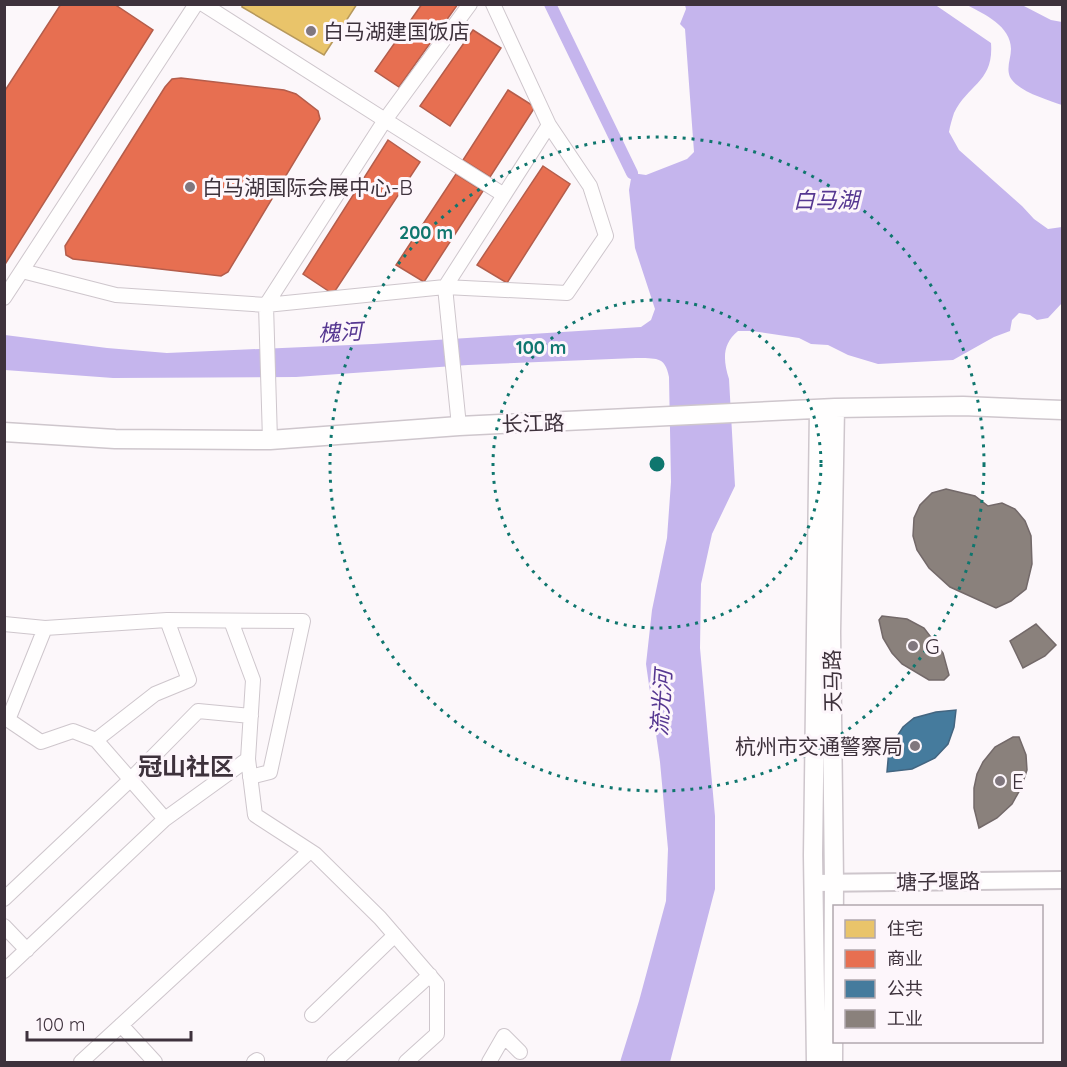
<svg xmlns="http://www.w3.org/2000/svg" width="1067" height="1067" font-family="Quicksand,'Noto Sans SC',sans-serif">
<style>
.water{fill:#c5b5ed}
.homes{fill:#e9c46a;stroke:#b6985c;stroke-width:1.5}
.shops{fill:#e76f51;stroke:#b45d4b;stroke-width:1.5}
.public{fill:#457b9d;stroke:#436580;stroke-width:1.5}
.industry{fill:#8a817c;stroke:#736969;stroke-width:1.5}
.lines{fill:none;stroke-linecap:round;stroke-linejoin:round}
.canal{stroke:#c5b5ed;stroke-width:12}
.minor-casing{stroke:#cec6cc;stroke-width:16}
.tertiary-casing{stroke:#cec6cc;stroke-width:20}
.secondary-casing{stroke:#cec6cc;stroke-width:21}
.minor{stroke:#fffefe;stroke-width:14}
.tertiary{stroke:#fffefe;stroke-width:16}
.secondary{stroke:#fffefe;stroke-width:18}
.ring{fill:none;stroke:#0f766e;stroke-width:3;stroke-dasharray:3 6}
.poi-dot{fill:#80777e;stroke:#fdf6fb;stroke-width:2}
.labels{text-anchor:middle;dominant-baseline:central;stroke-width:6;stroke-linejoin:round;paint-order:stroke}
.poi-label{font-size:21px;fill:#3e323c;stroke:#fdf6fb;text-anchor:start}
.street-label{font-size:21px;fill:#3e323c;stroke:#fdf6fb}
.water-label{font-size:22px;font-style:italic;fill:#563791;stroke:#fdf6fb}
.quarter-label{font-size:24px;font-weight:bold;fill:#3e323c;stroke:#fdf6fb}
.centre{fill:#0f766e;stroke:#fdf6fb;stroke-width:3}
.ring-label{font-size:18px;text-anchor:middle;font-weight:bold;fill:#0f766e;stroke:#fdf6fb;stroke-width:6;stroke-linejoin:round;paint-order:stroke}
</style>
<rect width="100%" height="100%" fill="#fcf7fa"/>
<path class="water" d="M934,4L991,43C994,82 968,84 954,113C952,119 950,126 949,132L959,150L1022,206L1034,219L1048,229L1062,227V303L1048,318L1037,320L1030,315L1019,313L1012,320L1010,331L994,337L953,360L878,364L848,355L828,345L811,344L799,338L752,331H738C722,344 723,360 729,379L735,486L712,534L701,584L700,648L715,816V889L670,1062H620L639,1001L666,901L668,849L660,762L646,664L652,610L667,538L671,482L669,377C665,355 655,359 636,358L468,365L296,377L113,378L5,370V335L107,348L167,353L373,344L641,327L651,320L655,309L635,248L629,190L632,173L646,175L687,159L694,152L685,29L680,24L686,9L685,5Z
M967,5H1022L1051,20L1062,22V105C1048,100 1017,91 1010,77C1006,68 1011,58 1011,49C1011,26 984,14 967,5Z"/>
<path class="homes" d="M242,4H357L324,55L242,7Z"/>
<path class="shops" d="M61,4H114L153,30L4,266V92Z
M422,4H458L399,87L375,71Z
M473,30L501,48L450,126L420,106Z
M181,78L284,90L296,94L318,111L320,119L228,272L221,276L73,259L66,255L65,246L165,87L172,79Z
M508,90L535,107L490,177L463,160Z
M388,140L420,162L333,294L303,274Z
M543,166L570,184L507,283L477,265Z
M456,174L483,191L424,282L396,265Z"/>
<path class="public" d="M956,710L954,727L948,744L935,758L912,769L887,772L889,749L903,727L914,718L936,712Z"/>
<path class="industry" d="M946,489L975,496L988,506L1002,503L1015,509L1025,521L1031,536L1032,564L1026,589L1011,601L996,608L950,587L929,568L917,550L913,536L914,518L920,505L932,493Z
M882,616L907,619L924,628L943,653L949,675L944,680H929L902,664L892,653L883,638L879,620Z
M1036,624L1056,645L1045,656L1023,668L1010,641Z
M1013,737H1019L1026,755L1027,770L1021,788L1012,804L997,818L979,828L974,808V788L977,774L983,762L995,747Z"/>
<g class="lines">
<path class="canal" d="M550,4L632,173"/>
<g class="minor-casing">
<path id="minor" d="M203,4L385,120L266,305L270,440
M470,4L385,120L504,195
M22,271L116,295L266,305L445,287L567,293L606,236L590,186L549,125L493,4
M4,298L196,4
M459,426L445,287L549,125
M231,621L253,680L248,759L255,815L315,854L380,918L437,984V1034L406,1062
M4,624L45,628L167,620L303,621L270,772L250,777
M4,717L41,742L73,731L96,740L165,819
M8,720L45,628
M96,740L155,694L189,680L167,620
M4,899L130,780L198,711L251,716
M4,926L27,950
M4,971L165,819L248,759
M312,1015L395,935
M121,1025L155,1062
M81,1062L310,851
M254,1062L257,1060
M334,1062L430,975
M489,1062L504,1036L520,1052"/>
</g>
<g class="tertiary-casing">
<path id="tertiary" d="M814,883L1062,880"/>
</g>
<g class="secondary-casing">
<path id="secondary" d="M4,432L115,439L270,440L459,426L835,408L963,406L1062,410
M816,1062L813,855L819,409
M833,1062L834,882L831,632L835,408"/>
</g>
<use href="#minor" class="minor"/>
<use href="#tertiary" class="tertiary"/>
<use href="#secondary" class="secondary"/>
</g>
<g class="ring">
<circle cx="657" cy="464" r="164"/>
<circle cx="657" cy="464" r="327"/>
</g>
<g class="poi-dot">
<circle cx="311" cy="31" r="6"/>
<circle cx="190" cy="187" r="6"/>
<circle cx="913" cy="646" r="6"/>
<circle cx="915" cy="746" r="6"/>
<circle cx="1000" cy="781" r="6"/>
</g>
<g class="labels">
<g class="poi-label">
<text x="323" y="31">白马湖建国饭店</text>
<text x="202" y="187">白马湖国际会展中心-B</text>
<text x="925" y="646">G</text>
<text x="903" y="746" text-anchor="end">杭州市交通警察局</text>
<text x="1012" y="781">E</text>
</g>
<g class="street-label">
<text transform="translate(533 423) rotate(-2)">长江路</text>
<text transform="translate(832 681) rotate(-91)">天马路</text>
<text transform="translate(938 881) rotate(-1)">塘子堰路</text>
</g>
<g class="water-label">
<text x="826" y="200">白马湖</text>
<text transform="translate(340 332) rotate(-3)">槐河</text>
<text transform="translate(661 703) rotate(-86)">流光河</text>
</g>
<g class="quarter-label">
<text x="186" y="766">冠山社区</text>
</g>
</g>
<circle cx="657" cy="464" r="9" class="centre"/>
<g class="ring-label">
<text x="426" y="239">200 m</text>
<text x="541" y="354">100 m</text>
</g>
<rect width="1067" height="1067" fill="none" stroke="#3e323c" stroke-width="12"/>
<rect x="833" y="905" width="210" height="138" fill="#fdf6fb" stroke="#b1a8af" stroke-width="1.5"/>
<rect x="845" y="920" width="30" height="18" fill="#e9c46a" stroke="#b1a8af" stroke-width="1.5"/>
<text x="887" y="935" font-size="18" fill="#3e323c">住宅</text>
<rect x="845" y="950" width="30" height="18" fill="#e76f51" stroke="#b1a8af" stroke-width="1.5"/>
<text x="887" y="965" font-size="18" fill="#3e323c">商业</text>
<rect x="845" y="980" width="30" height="18" fill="#457b9d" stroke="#b1a8af" stroke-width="1.5"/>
<text x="887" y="995" font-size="18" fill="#3e323c">公共</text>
<rect x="845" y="1010" width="30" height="18" fill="#8a817c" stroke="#b1a8af" stroke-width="1.5"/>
<text x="887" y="1025" font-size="18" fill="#3e323c">工业</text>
<path d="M27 1031v9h164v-9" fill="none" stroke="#3e323c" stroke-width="3"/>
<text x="36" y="1031" font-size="18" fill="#3e323c" stroke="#fdf6fb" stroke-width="4.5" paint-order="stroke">100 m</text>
</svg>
